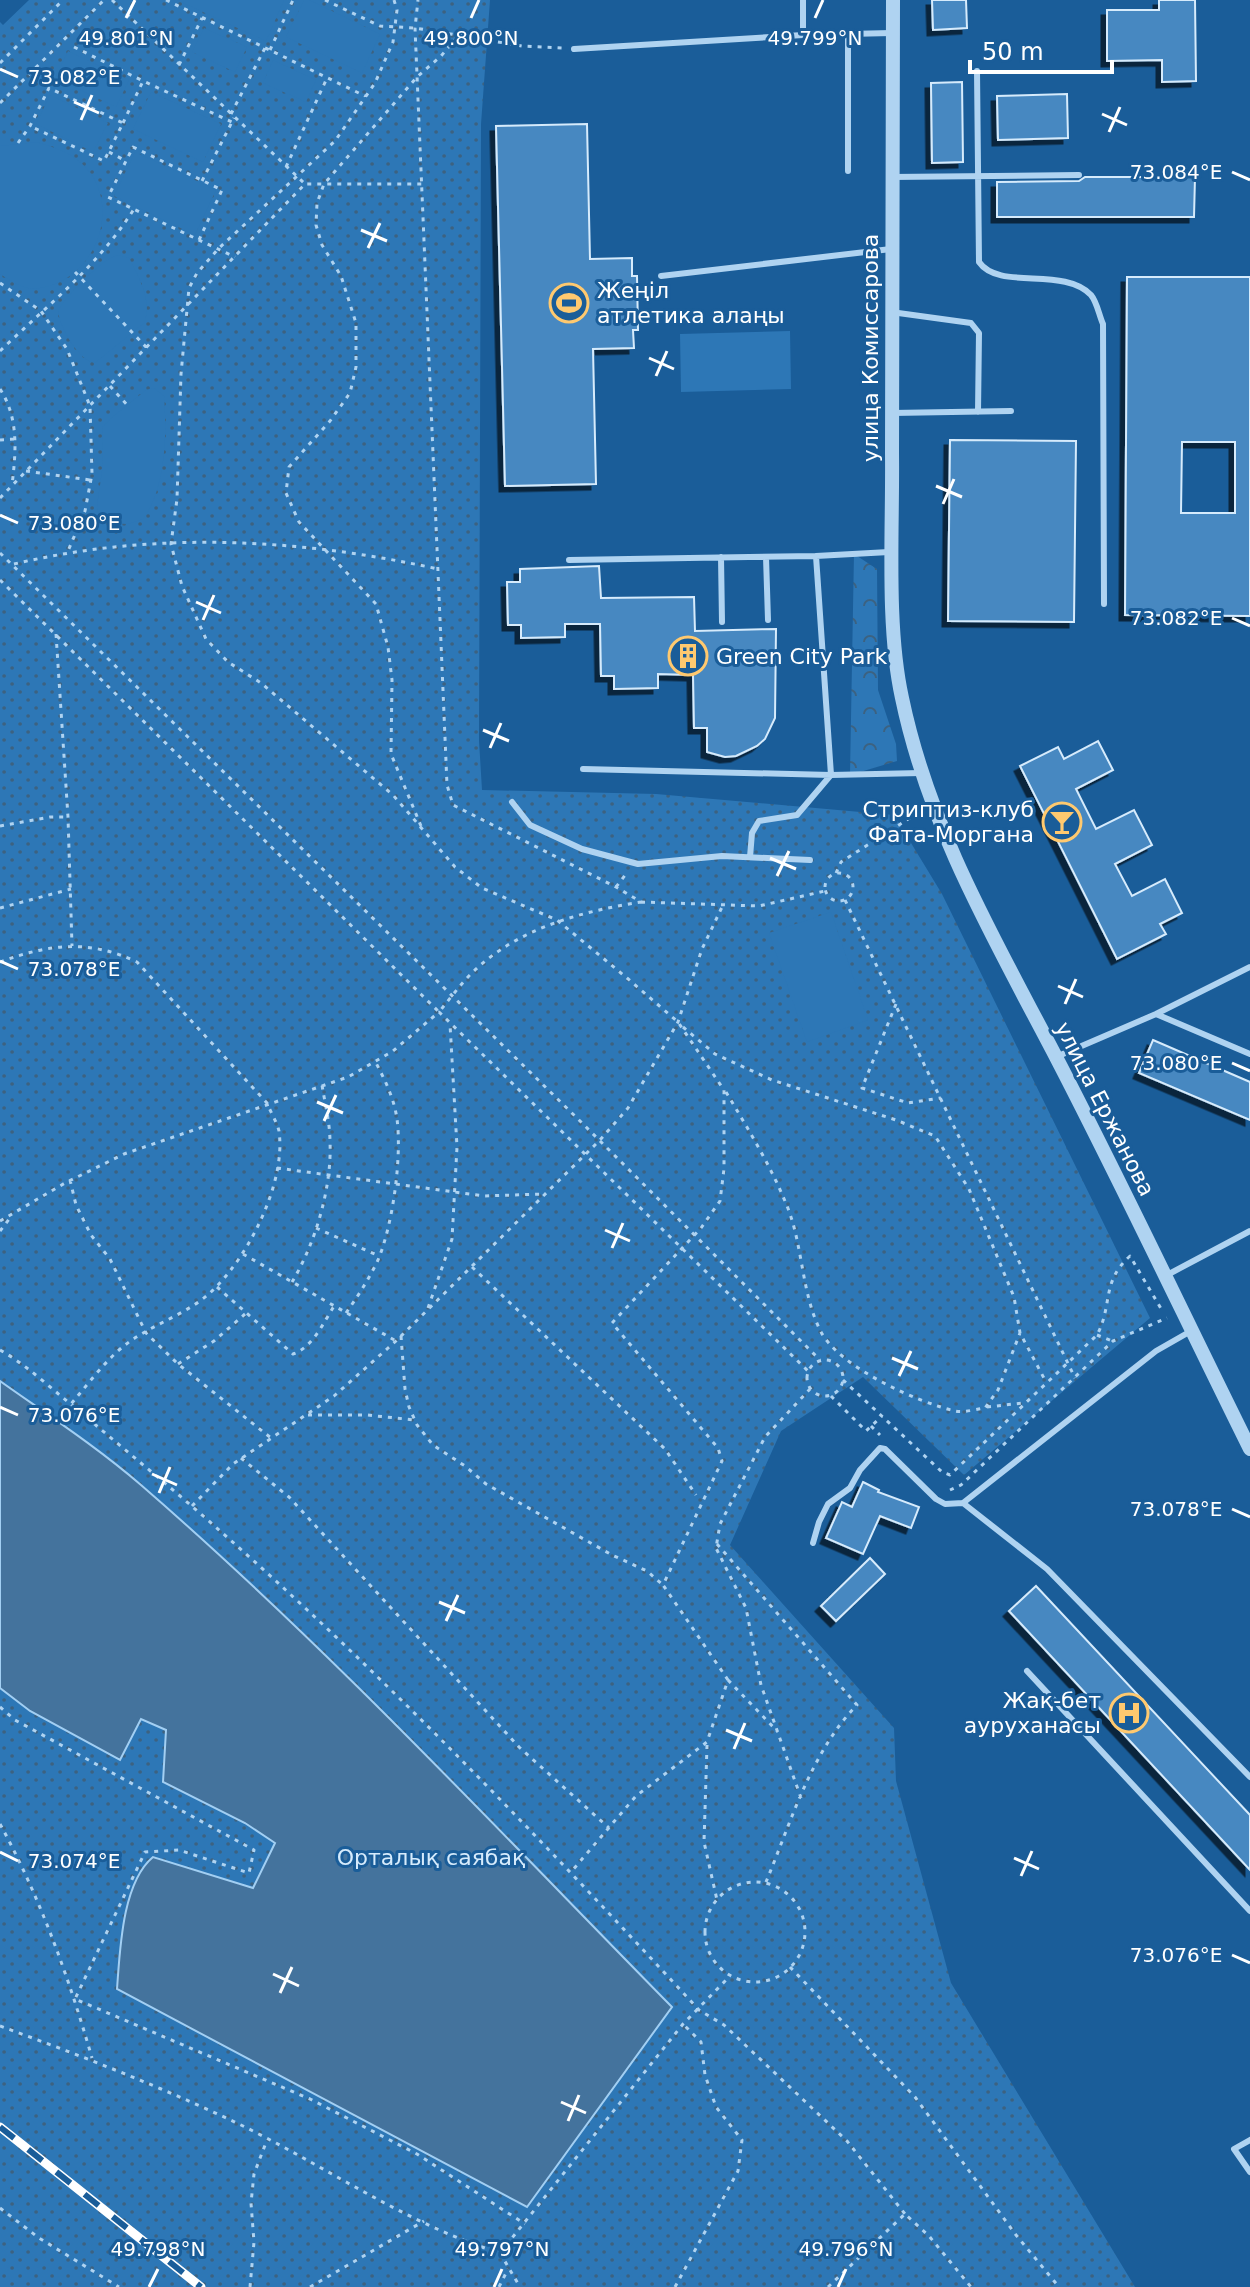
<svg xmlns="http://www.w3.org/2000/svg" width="1250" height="2287" font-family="'DejaVu Sans',sans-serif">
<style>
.grass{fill:url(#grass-dots)}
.forest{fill:url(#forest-crowns)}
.garden{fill:#2d77b6}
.water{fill:#44739d;stroke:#a2cff3;stroke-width:2}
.building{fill:#4788c1;stroke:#d6ebfc;stroke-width:2;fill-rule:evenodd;filter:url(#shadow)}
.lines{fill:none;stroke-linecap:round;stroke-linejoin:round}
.path{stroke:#afd3f1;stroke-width:3;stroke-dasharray:4 6;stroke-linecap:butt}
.service{stroke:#afd3f1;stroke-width:6}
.tertiary{stroke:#afd3f1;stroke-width:14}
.rail-casing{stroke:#fff;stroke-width:9}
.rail{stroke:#1a5d99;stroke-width:6;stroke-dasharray:18;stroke-linecap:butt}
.ticks{fill:none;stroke:#fff;stroke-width:3}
.labels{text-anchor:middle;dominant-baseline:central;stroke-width:6;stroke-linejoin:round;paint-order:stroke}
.poi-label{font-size:22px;fill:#fff;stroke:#1a5d99;text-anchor:start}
.street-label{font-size:22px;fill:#fff;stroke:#1a5d99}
.park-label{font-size:22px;fill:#d6ebfc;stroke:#1a5d99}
.ticks-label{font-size:20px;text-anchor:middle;fill:#fff;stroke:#1a5d99;stroke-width:6;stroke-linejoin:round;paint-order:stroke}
</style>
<defs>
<pattern id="grass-dots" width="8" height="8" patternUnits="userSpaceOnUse" patternTransform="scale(2)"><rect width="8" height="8" fill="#2d77b6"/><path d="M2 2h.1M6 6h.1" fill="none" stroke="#3c6281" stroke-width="1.8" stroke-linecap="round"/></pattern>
<pattern id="forest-crowns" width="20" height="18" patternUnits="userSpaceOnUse" patternTransform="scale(2)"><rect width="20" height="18" fill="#2d77b6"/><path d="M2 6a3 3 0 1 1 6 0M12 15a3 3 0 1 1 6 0" fill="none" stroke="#3c6281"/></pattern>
<filter id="shadow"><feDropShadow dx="-5.5" dy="5.5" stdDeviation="0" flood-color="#0009"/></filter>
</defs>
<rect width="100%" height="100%" fill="#1a5d99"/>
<path class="grass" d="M29,0H490L481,124L479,741L482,790L656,794L894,815L942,894L1150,1318L964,1475L863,1377L781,1431L730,1545L894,1728L896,1781L951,1983L1135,2287H0V22L3,25Z"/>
<path class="forest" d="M854,554L877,569L878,690L896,744L897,761L850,775Z"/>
<path class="garden" d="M177,0H284L266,41Z
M304,0H309L380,34L362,73L286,37Z
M204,28L247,47L235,72L192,52Z
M68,51L129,80L116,107L55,78Z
M273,60L316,80L306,102L263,83Z
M151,92L221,124L203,162L133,129Z
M50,95L108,123L93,152L36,124Z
M36,142C49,146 65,150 76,159C123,193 103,268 52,285C45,287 36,290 28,288C18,286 8,279 0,274V146Z
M135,152L216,190L195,235L114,196Z
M119,255L129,258C139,277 153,303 144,323L95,363C78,360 61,329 58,312C63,298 105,256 119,255Z
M790,331L791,389L681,392L680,334Z
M154,388L164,396C167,432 166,489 143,519L128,524L105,523L99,517L97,506L103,464L102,428L110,419L146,390Z
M831,912L868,1020L807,1042L769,933Z"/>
<path class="water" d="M0,1381C48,1415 97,1447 141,1485C329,1648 498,1830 672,2007L527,2207L117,1989C120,1950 122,1883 153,1857L253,1888L275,1843L245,1823L163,1782L166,1730L141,1719L120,1760L30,1711L0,1688Z"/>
<path class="building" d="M932,0H966L967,28L933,30Z
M1159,0H1195L1196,81L1162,82V60L1107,61V10H1159Z
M962,82L963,162L932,163L931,83Z
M1067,94L1068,138L998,140L997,96Z
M587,124L590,259L632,258V276H637L638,330H633L634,348L593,349L596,484L505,486L496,126Z
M1085,177H1195L1194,217H997V182L1079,181Z
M1127,277H1250V616L1125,615ZM1182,442H1235V513H1181Z
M950,440L1076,441L1074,622L948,621Z
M599,566L601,598L694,597L695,631L776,629L775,718L765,739L757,746L736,756L725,757L707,752V728H694L693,675L658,674V688L614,689V676H601L600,624H565V637L521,638V625H508L507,582H520V569Z
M1098,741L1113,770L1076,789L1096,829L1134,810L1152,845L1115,864L1132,896L1165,879L1182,913L1160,924L1166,934L1117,959L1020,766L1058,747L1064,759Z
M1153,1040L1250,1082V1120L1139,1073Z
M863,1482L879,1490L878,1492L919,1507L911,1528L880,1516L863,1554L826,1538L842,1502L852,1507Z
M870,1558L885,1574L836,1621L821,1606Z
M1036,1586L1250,1815V1870L1009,1611Z"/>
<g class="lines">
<path class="path" d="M112,0L305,184
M166,0L365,96
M325,0L380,26L415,28L522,46L562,48
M394,0L397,10L393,42L375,83L335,141L218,249L197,273L189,288L181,374L177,499L171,544L182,586L206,639L228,662L261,683L393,795L455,867L482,888L557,920L627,978L678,1022L724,1090V1169L720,1201L701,1228L612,1323L718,1448L722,1461L663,1585L728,1680L707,1742L636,1796L571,1872
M74,47L143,81
M270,50L293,0
M0,63L63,0
M179,65L202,18
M0,103L104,0
M231,114L265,48
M123,123L143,81L232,122
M18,143L30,126L49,88L123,123L104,161L30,126
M109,152L126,161
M286,167L327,78
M202,181L234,118
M199,240L222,190L133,147L108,197L218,249L235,257
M75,272L146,347
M0,283L41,311L67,349L90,406L92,474L85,511L68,551
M0,351C49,304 97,267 134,209
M110,386L128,406
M0,389C19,418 16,452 12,485
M0,440L14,439
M26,471L90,480
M0,498L305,184H422
M0,553L578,1119L820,1360
M14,564C154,531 297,538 438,569
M0,580L439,1012C448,1001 457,989 467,978C512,930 578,912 641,902L616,887L453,805L447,785L415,28L418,0
M56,634L68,817L72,946
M0,826L50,817H67
M421,826L391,754L392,680L388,647L376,604L299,522L286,493L289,467L330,421L350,393L356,367V323L341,276L322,245L316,225L317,203L324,184L417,77L441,56L459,35
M825 887a14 14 0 1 1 28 0a14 14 0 1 1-28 0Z
M836,873L841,862L916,814
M616,887L626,874
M845,900L1075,1378
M641,902L759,906L825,891
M0,908L71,889
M0,962C49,944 89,939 137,962L267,1103C270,1111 277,1122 279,1131C286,1181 251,1251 217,1286C193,1312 157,1322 129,1342C107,1358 89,1383 71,1404
M896,1004L862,1088L908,1103L941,1098
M683,1027L715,1054L772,1080L896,1120L935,1136L969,1189L1014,1297L1020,1333L1046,1382
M726,1092C748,1129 771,1166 787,1206C803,1245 801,1291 820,1330C838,1367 917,1402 955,1411C964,1413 976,1409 985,1408L998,1390L1020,1333
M277,1168L484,1196L543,1194
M70,1180L76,1205L91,1235L110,1259L146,1333L178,1364L271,1438
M0,1221L65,1183L124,1154L348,1077L393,1051L439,1012L808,1371
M316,1228L379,1256
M0,1231L10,1218
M243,1254L396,1341
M472,1267L665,1449L696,1495
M292,1282C315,1244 332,1188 330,1142C330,1123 325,1104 322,1085
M217,1287L293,1354C312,1348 324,1322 334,1306
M428,1308L452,1239L457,1147L450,1024
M346,1313C358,1296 369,1279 378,1260C393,1224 402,1157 397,1119C394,1098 385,1080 375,1061
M1097,1335L1112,1341
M401,1336L405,1389L409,1407L417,1425L433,1445L465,1466L486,1484L612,1555L647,1571L663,1585
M0,1350C25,1364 46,1384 67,1401C98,1427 129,1453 160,1479C353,1642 528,1825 699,2010L724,2025L847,2141L905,2214
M807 1378a18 18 0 1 1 36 0a18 18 0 1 1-36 0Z
M178,1364L214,1341L245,1314
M843,1380L942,1472L950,1475L1097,1335C1113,1305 1101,1282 1130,1256L1163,1312
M831,1396L866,1431L882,1416
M987,1407L1023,1403
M308,1415H367L415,1420
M871,1426L880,1435
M241,1458L289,1497L519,1747L609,1828
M950,1490L961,1485L1113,1341L1167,1318
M192,1506L233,1464L334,1396L396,1341L600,1140L628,1108L678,1022L702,949L723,905
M717,1544L857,1705C811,1752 791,1822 766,1882
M728,1680L778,1732
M0,1707L15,1720L254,1850L249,1873L179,1850L145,1852L75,1999L310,2099L417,2154L525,2224
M707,1745L704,1842L717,1900
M801,1798L761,1685L746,1608L716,1548L720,1524L765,1437L810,1389
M0,1824C40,1897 69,1978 92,2058
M705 1932a50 50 0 1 1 100 0a50 50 0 1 1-100 0Z
M790,1967L915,2097L1016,2235L1059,2287
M0,2026C82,2056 164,2088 243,2126C328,2168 409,2225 500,2253L520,2287
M0,2208L39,2238L119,2287
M500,2253L683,2024L730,1976
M250,2287L254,2242L251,2203L254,2174L267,2140
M310,2287L424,2221
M499,2287L508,2269
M675,2287L738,2171L742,2140L716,2107L705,2075L701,2042L684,2025
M828,2287L905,2214L929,2236L971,2287"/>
<path class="service" d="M803,35V0
M848,36V171
M574,49L803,35L892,33
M977,71L979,262C999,291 1064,266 1091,295C1097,302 1099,315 1103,324L1104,604
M891,177L1079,175
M661,276L891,249
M891,312L971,323L979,333L978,412
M892,413L1011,411
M889,552L816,556L831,775L921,773
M721,557L722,622
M766,557L768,620
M569,560L816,556
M583,769L831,775
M512,802L530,825L582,849L638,864L722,856L810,860
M750,857L752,833L759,821L797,815L830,776
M1156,1014L1250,1054
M1056,1057L1156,1014L1250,967
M1167,1275L1250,1231
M963,1503L1047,1569L1250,1777
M813,1543L819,1522L828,1504L850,1488L860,1470L880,1448L885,1449L936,1499L945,1504L963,1503L1156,1351L1191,1331
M1027,1671L1250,1911
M1250,2140L1234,2149L1250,2172"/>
<path class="tertiary" d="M893,0C892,151 892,302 892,453C893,529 886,625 902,698C929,828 995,940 1056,1057C1123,1186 1185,1318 1250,1449"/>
<g class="rail-casing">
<path id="rail" d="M0,2127L201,2287"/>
</g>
<use href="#rail" class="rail"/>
</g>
<path class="ticks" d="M126,18L135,0M471,18L479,0M815,18L823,0M0,69L18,77M74,102L99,113M1102,114L1127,125M81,120L92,95M1109,132L1120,107M1232,172L1250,180M361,230L387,241M368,248L380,223M649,358L674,369M656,376L667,351M936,486L962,497M943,504L954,479M0,515L18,523M196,602L221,613M1232,618L1250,626M203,620L214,595M483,730L509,741M490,748L501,723M770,858L796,869M777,876L789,851M0,961L18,969M1058,986L1083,997M1065,1004L1076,979M1232,1063L1250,1071M317,1102L343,1113M324,1121L336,1095M605,1230L630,1241M612,1248L623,1223M892,1358L918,1369M899,1376L911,1351M0,1407L18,1415M152,1474L177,1485M159,1493L170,1467M1232,1509L1250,1517M439,1602L465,1613M446,1621L458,1595M726,1730L752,1741M734,1749L745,1723M0,1852L18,1861M1014,1858L1039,1869M1021,1876L1032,1851M1232,1955L1250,1963M273,1974L299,1986M280,1993L292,1967M561,2102L586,2113M568,2121L579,2095M149,2287L158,2269M494,2287L502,2269M838,2287L846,2269"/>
<defs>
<g id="stadium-ring" transform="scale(2)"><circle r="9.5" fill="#1a5d99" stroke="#ffc96f" stroke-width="1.5"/><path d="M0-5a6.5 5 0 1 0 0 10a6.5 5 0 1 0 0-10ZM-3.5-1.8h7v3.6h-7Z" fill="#ffc96f"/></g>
<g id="building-ring" transform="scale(2)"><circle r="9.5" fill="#1a5d99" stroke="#ffc96f" stroke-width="1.5"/><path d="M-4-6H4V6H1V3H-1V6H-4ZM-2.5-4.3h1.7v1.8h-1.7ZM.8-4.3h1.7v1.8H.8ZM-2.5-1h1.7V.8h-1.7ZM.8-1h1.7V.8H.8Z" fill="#ffc96f"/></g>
<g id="bar-ring" transform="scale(2)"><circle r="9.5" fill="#1a5d99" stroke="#ffc96f" stroke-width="1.5"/><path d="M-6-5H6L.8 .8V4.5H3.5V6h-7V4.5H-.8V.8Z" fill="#ffc96f"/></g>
<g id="hospital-ring" transform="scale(2)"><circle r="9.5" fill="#1a5d99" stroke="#ffc96f" stroke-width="1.5"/><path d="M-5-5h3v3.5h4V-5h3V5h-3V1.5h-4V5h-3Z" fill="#ffc96f"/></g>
</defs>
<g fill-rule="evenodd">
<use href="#stadium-ring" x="569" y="303"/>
<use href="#building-ring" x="688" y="656"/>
<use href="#bar-ring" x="1062" y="822"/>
<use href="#hospital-ring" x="1129" y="1713"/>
</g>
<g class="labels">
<g class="poi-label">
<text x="597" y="290">Жеңіл<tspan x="597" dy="25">атлетика алаңы</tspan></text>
<text x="716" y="656">Green City Park</text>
<text x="1034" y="809" text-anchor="end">Стриптиз-клуб<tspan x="1034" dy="25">Фата-Моргана</tspan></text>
<text x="1101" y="1700" text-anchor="end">Жақ-бет<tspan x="1101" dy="25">ауруханасы</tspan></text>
</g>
<g class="street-label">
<text transform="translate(870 348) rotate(-90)">улица Комиссарова</text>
<text transform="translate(1105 1109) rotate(63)">улица Ержанова</text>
</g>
<g class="park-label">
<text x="431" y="1857">Орталық саябақ</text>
</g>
</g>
<g class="ticks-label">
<text x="126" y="45">49.801°N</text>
<text x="471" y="45">49.800°N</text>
<text x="815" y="45">49.799°N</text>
<text x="74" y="84">73.082°E</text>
<text x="1176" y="179">73.084°E</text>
<text x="74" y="530">73.080°E</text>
<text x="1176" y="625">73.082°E</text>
<text x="74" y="976">73.078°E</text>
<text x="1176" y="1070">73.080°E</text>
<text x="74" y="1422">73.076°E</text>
<text x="1176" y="1516">73.078°E</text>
<text x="74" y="1868">73.074°E</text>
<text x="1176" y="1962">73.076°E</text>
<text x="158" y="2256">49.798°N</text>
<text x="502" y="2256">49.797°N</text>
<text x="846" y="2256">49.796°N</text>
</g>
<path d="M970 60v12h142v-12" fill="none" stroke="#ffffff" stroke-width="4"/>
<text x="982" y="60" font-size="24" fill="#ffffff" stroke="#1a5d99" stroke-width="6" paint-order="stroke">50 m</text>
</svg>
